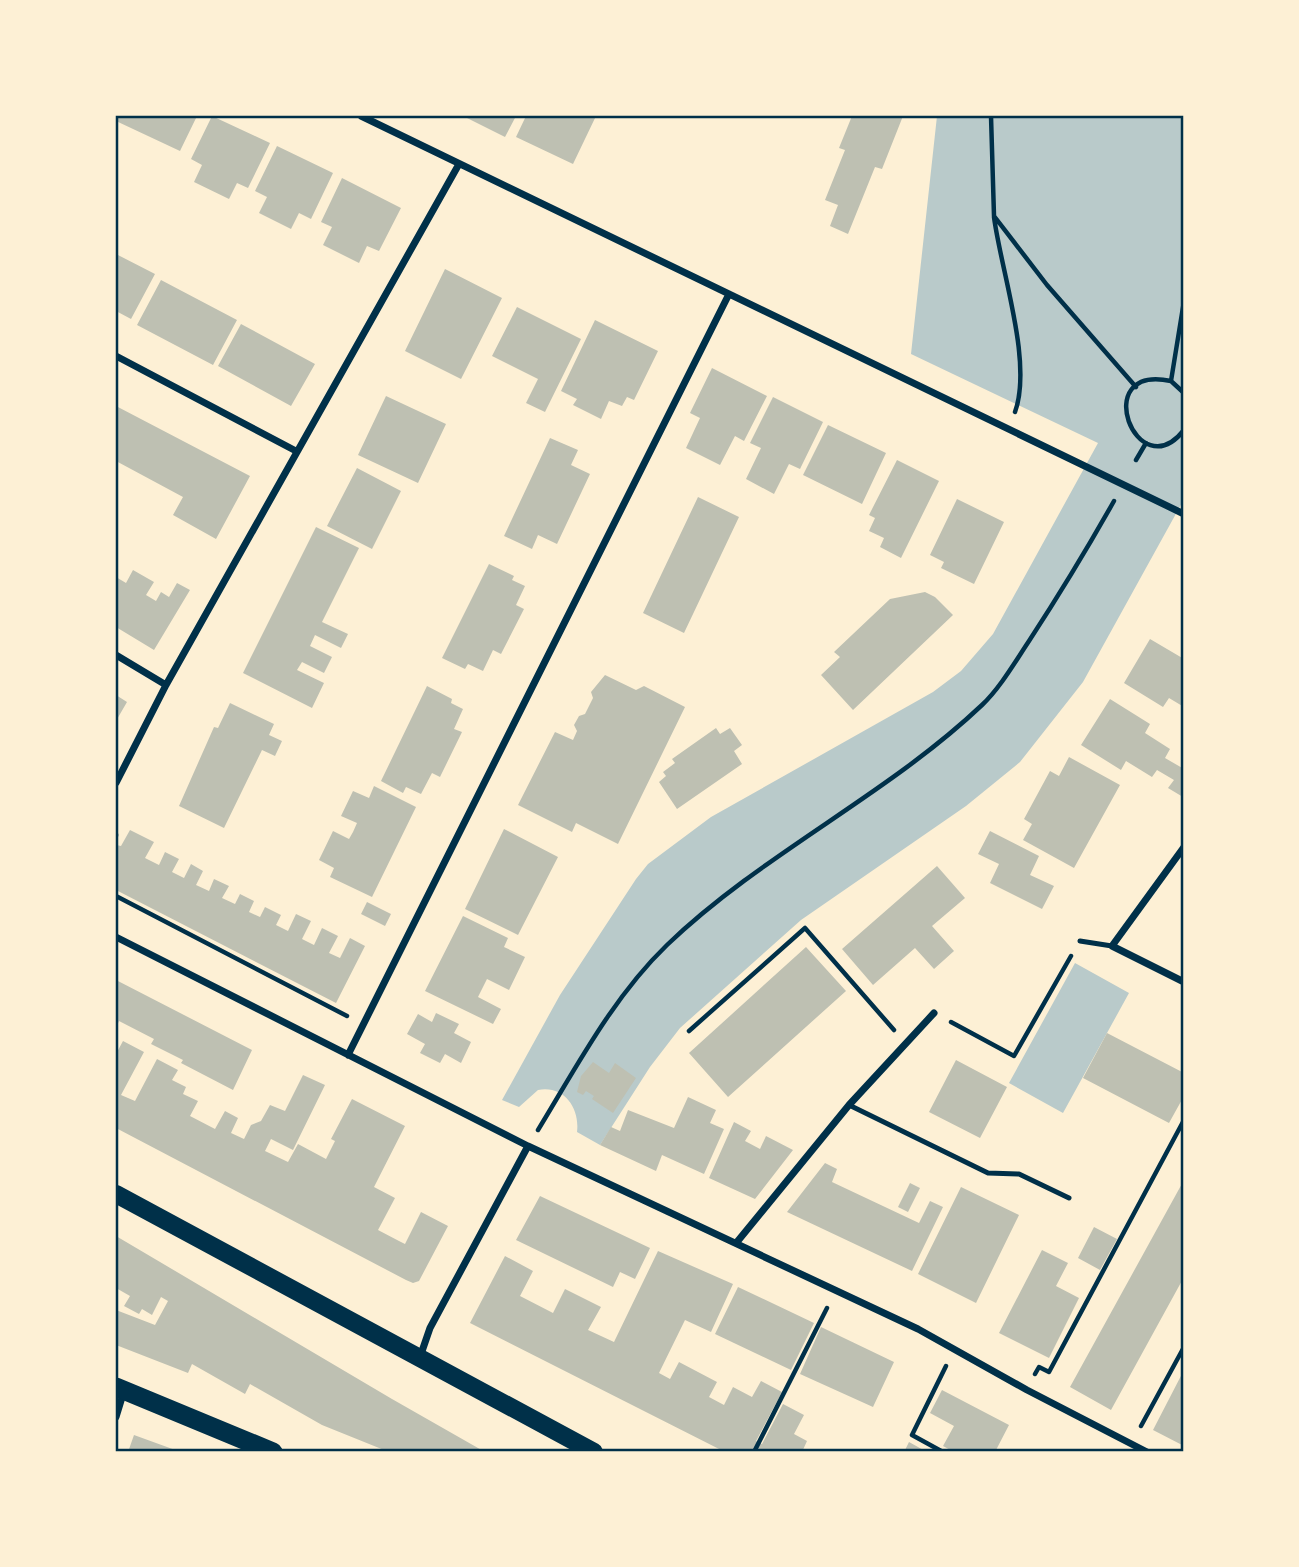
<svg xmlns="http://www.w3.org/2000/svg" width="1299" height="1567" font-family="'Open Sans',sans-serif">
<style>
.green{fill:#b9caca}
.building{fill:#bec0b2}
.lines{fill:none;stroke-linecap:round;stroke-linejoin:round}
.path{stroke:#003049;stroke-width:4.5}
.service{stroke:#003049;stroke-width:5}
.minor{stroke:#003049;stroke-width:7}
.primary{stroke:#003049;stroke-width:18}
.trunk{stroke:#003049;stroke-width:19}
.neatline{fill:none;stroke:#003049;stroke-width:2.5}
</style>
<rect width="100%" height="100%" fill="#fdf0d5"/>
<path class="green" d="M937,116H1183V501L1083,682L1020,762L966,806L801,920L680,1028L650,1067L600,1145L577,1132C580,1108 564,1085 538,1090L519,1107L502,1100L560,995L636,879L648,864L711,817L933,692L961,671L993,634L1098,443L911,354Z
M1075,963L1129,993L1063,1113L1009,1083Z"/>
<path class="building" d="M116,116H197L180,151L116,121Z
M212,116L270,143L248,188L237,183L229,199L194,182L202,165L191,159Z
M463,116H516L505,137Z
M526,116H596L573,164L516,137Z
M852,116H903L882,169L875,167L848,234L830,226L838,205L825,200L845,150L839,148Z
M277,146L333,173L311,219L299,213L291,229L259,213L267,197L255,191Z
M342,178L401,208L379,251L367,246L359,263L323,245L332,227L321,222Z
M116,254L155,274L131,319L116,311Z
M445,269L502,298L461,379L405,351Z
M161,280L237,320L213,365L137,325Z
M517,307L581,339L545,412L526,403L538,379L492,356Z
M595,320L658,351L634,400L627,397L622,406L609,401L601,419L573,405L577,399L561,391Z
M241,324L315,364L291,406L218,366Z
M712,368L767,396L744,441L735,436L720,465L686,448L700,418L690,413Z
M386,396L446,424L418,483L358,455Z
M773,397L823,422L800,469L789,464L774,494L746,479L761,448L750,443Z
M116,406L250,476L216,539L173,515L183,497L116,461Z
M828,425L886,453L862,504L803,475Z
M550,438L578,450L571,465L590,474L557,544L538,535L532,549L504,536Z
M897,460L939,481L901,558L880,547L884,538L869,531L875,518L869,515Z
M357,468L401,491L372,549L327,526Z
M698,497L739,517L684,633L643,613Z
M957,499L1004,522L974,584L941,568L944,562L930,555Z
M316,527L359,548L322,622L348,634L341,648L315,635L310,646L332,657L324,673L302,662L297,670L324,683L312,708L243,673Z
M489,564L514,576L512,580L525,586L516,605L524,609L501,654L493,650L483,671L468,664L465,669L442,658Z
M133,570L154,582L146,595L156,601L161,592L169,597L177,583L190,590L154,650L116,627V577L126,583Z
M925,592L935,597L953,615L853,710L821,675L840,657L834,652L890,599Z
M1150,639L1184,659V707L1169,698L1163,707L1124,683Z
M605,675L636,690L644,686L685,707L618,844L576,823L572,832L518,805L555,732L573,740L577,731L574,725L579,716L585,714L593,698L591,692Z
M427,686L452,699L451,703L463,709L454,729L462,732L440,777L432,773L421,794L406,787L403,793L381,781Z
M116,695L127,702L116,721Z
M1110,699L1150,724L1145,733L1170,749L1165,758L1184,769L1183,797L1168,788L1174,780L1157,770L1152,777L1126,761L1121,770L1081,745Z
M230,703L274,724L269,735L282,741L275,756L262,750L224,828L179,806L214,727L218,728Z
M716,728L720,734L730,728L742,745L734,751L742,764L677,809L659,782L666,776L663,772L675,763L672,759Z
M1069,757L1120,785L1074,868L1023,840L1032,824L1024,819L1050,771L1059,776Z
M374,786L416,807L372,897L330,877L334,868L319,860L333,831L349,839L353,832L357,823L341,816L353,791L369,798Z
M504,829L558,857L518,935L465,909Z
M130,830L154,842L145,858L159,865L165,852L179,859L172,872L184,878L191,864L203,871L196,885L209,891L214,879L229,886L222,898L235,904L240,894L254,901L249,912L260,917L265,907L281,915L276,925L288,931L296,914L311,921L302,939L314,945L322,928L338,936L329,953L340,958L350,938L365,946L336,1003L116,890V845L121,846Z
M990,831L1039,856L1030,875L1054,886L1042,909L990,883L999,864L978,854Z
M937,866L965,898L932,926L954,951L934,969L915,948L873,985L842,949Z
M367,902L391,914L385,926L361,914Z
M463,916L508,938L504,947L525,957L509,990L487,979L478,997L501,1009L493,1024L425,991Z
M806,947L846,991L728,1097L689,1053Z
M116,980L252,1050L233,1090L181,1063L183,1060L151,1044L154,1039L119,1021L116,1028Z
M436,1013L459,1024L454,1033L471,1042L461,1063L445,1054L440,1063L420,1053L425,1044L407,1034L418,1014L432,1022Z
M1107,1033L1184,1073V1096L1169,1123L1083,1078Z
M123,1041L144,1052L121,1095L135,1101L157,1059L178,1070L172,1080L186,1087L183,1094L198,1101L190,1116L215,1129L225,1111L238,1118L231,1133L244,1139L251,1125L261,1121L270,1105L285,1111L303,1075L325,1085L293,1150L271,1139L265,1151L288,1162L298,1144L326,1159L335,1141L331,1139L352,1099L405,1126L374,1187L395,1198L378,1230L399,1241L405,1244L421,1212L448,1226L419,1281L413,1283L406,1280L116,1128V1054Z
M956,1060L1007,1087L980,1138L929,1112Z
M593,1062L609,1073L615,1063L636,1078L613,1113L592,1099L594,1096L586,1091L583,1095L577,1092L581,1076Z
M688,1097L716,1110L710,1123L724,1129L704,1174L662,1155L656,1171L600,1145L611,1127L620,1131L628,1110L674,1128Z
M734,1122L751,1131L745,1141L760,1149L766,1136L793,1150L755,1199L709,1178Z
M825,1163L837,1169L832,1182L919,1223L930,1201L943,1207L912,1271L787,1212Z
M1184,1180V1277L1111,1410L1070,1387Z
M910,1183L920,1188L908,1212L898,1207Z
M961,1187L1019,1215L976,1303L918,1274Z
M540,1196L650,1248L635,1279L620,1272L613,1287L516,1240Z
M1094,1227L1117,1239L1100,1270L1078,1258Z
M116,1236L392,1399L485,1452H389L322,1425L250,1384L245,1394L192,1364L188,1373L116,1345V1310L155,1325L168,1301L161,1297L152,1315L142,1309L139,1314L124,1306L130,1296L116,1288Z
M1042,1250L1068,1263L1056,1286L1079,1298L1049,1358L999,1333Z
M658,1251L733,1284L711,1332L685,1320L659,1373L670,1379L679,1362L717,1382L709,1397L724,1405L733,1387L752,1397L761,1381L782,1392L756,1441L762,1444L783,1404L804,1415L794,1434L807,1441L802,1452H725L470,1323L505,1256L533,1271L520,1296L553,1313L565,1289L601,1307L588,1330L614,1342Z
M738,1287L814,1323L791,1370L715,1334Z
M821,1327L894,1362L873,1407L800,1374Z
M1184,1370V1446L1153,1430Z
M942,1390L1009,1425L995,1452H954L943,1446L954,1426L930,1413Z
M134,1435L178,1451V1452H128Z
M909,1442L927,1452H904Z"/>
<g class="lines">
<path class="path" d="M991,116L994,216L1047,285L1136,387
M994,217C1001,271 1033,362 1015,412
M1171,381L1184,301
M1184,393L1171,381C1088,363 1137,490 1184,430
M1136,460L1146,443
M116,834V836
M116,896L347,1016
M951,1022L1014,1056L1071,956
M689,1031L805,928L894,1030
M538,1130C577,1066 613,997 667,945C763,853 886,796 982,705C1000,688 1015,662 1029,641C1059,595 1087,549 1114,501
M1035,1374L1039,1367L1049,1372L1184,1120
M1141,1426L1184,1347
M754,1452L827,1308
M943,1452L912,1435L946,1366"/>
<path class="service" d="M1080,941L1112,946
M849,1105L988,1173L1019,1174L1069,1198"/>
<path class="minor" d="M361,116L1184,514
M116,356L296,451
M116,655L166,685
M116,783L166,685L459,164
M1184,847L1112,946L1184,982
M116,937L528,1146L918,1329L1027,1390L1147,1452
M348,1055L729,294
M737,1242L849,1105L934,1013
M420,1357L430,1328L528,1146
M116,1417L124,1391"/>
<path class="primary" d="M116,1194L594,1452"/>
<path class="trunk" d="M116,1387L273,1452"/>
</g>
<rect width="1299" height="1567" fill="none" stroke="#fdf0d5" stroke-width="234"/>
<rect x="117" y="117" width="1065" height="1333" class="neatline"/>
</svg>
